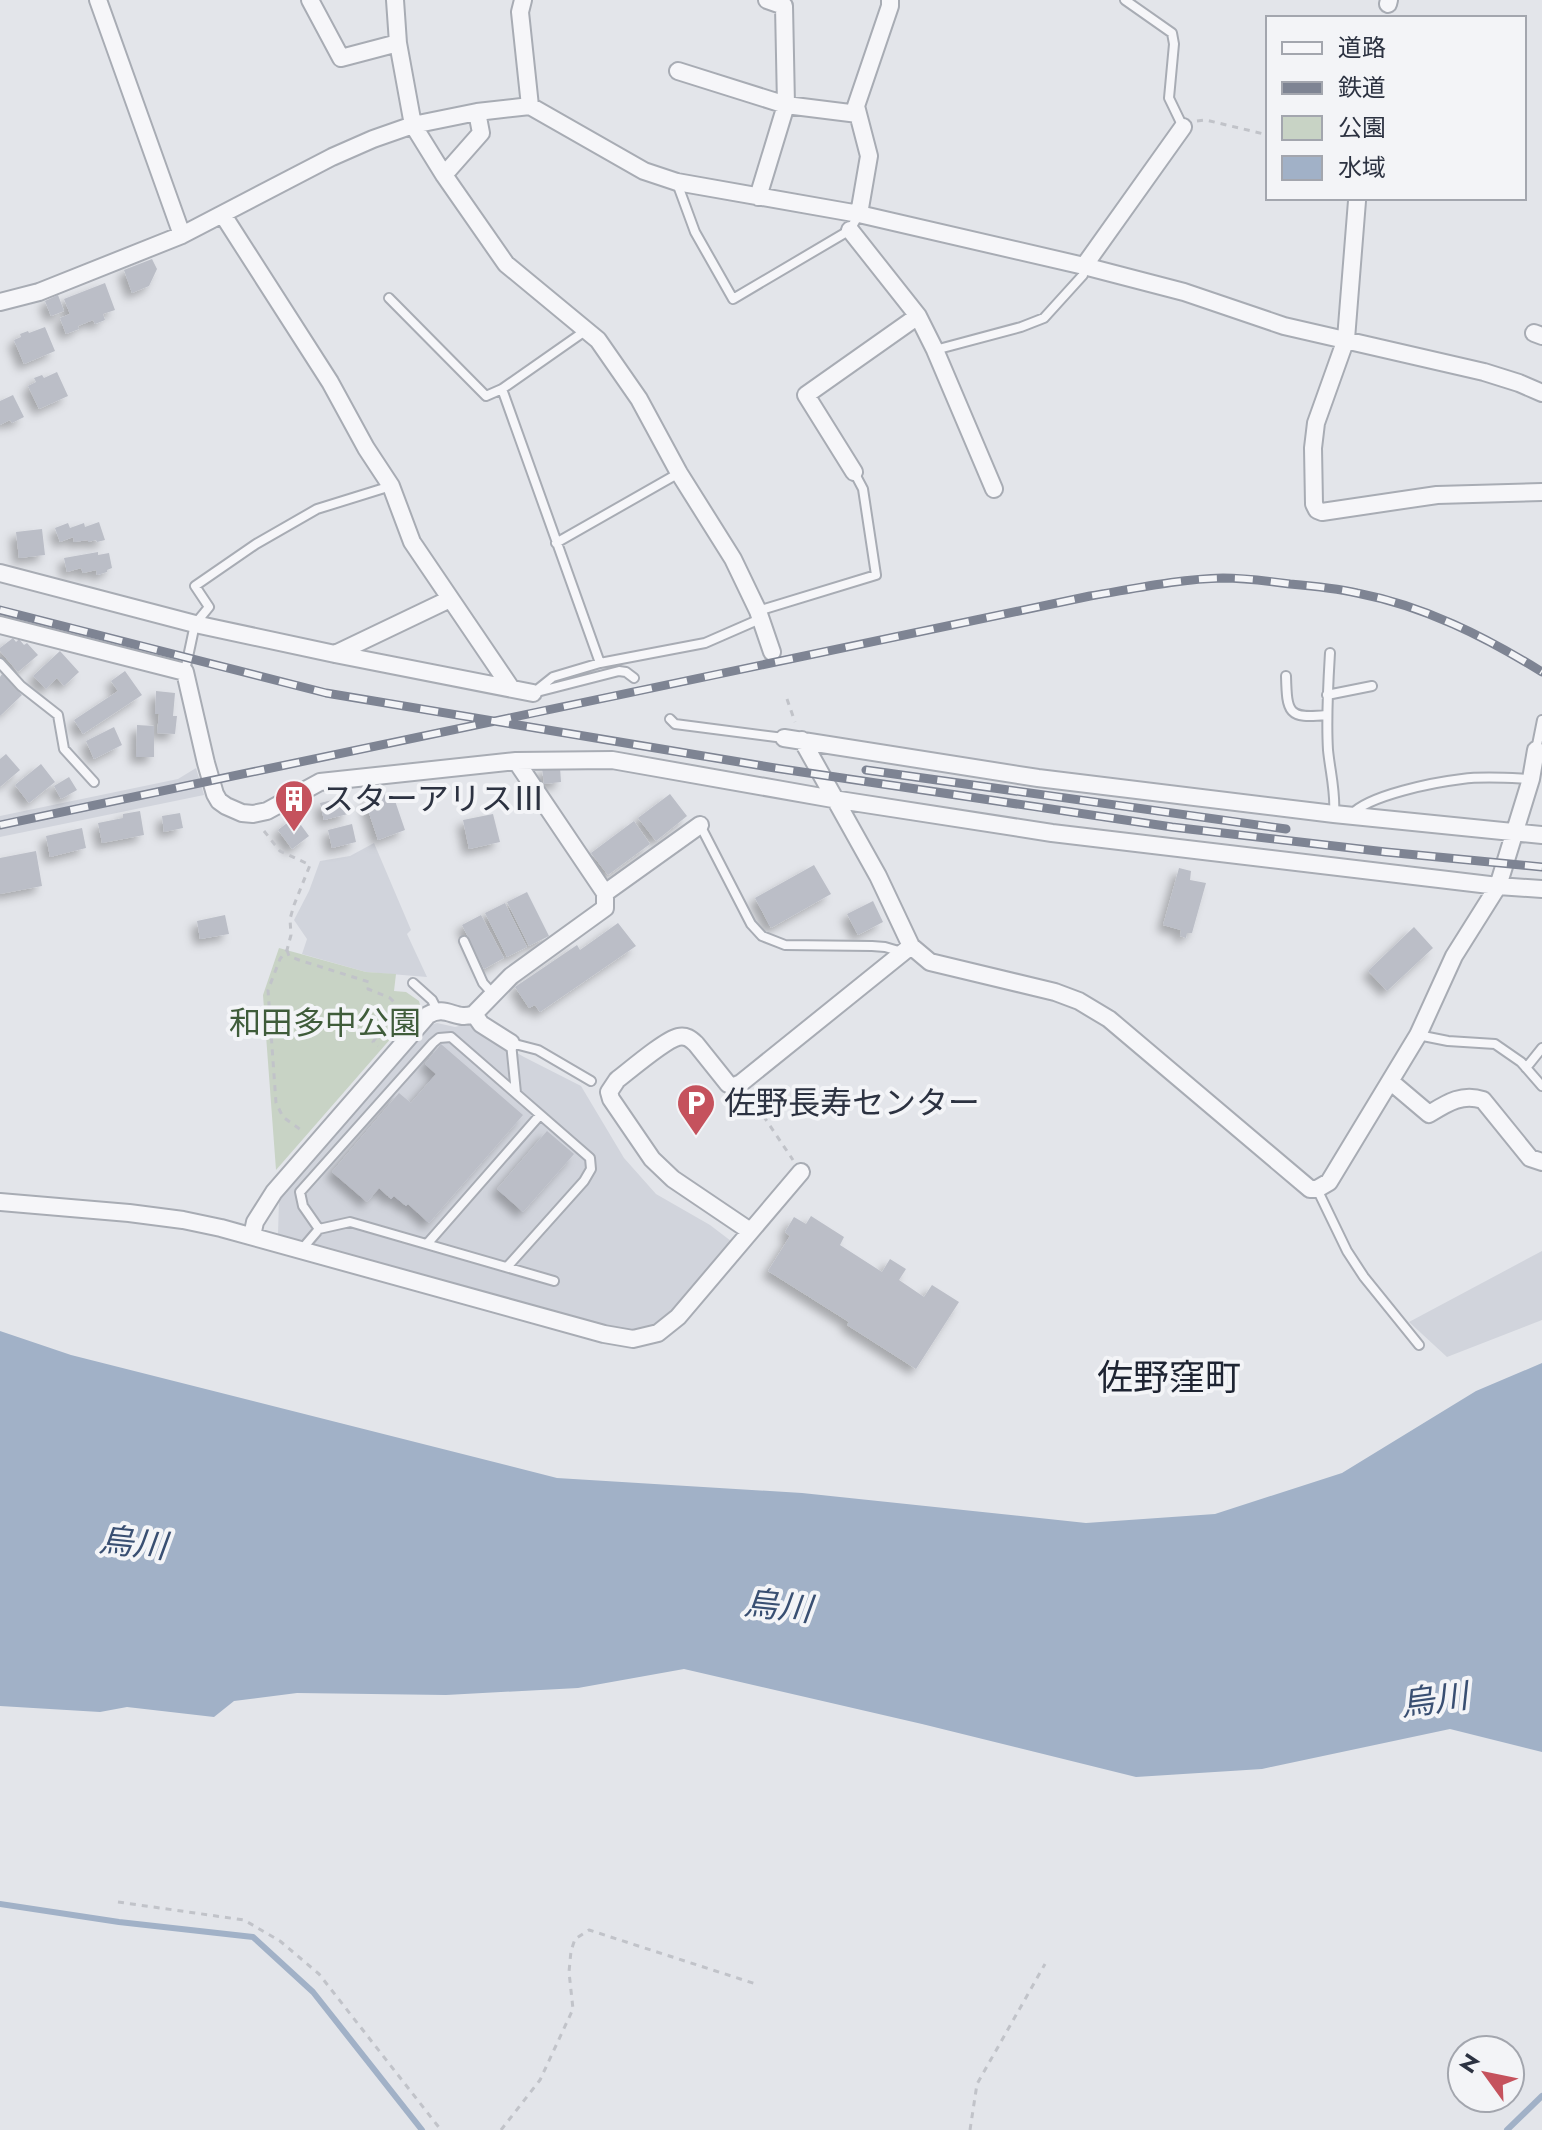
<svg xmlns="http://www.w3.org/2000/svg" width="1542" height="2130" font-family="Jost,'Noto Sans JP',sans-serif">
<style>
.built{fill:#d1d4dc}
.green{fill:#c8d3c5}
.water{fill:#a1b1c7}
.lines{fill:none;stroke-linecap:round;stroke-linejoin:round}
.stream{stroke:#a1b1c7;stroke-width:6}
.building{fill:#bbbec7;filter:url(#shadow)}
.lane-casing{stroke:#a8acb4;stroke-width:12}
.street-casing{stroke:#a8acb4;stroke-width:20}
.path{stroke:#c1c3c9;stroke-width:3;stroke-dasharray:6 6;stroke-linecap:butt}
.lane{stroke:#f6f6f9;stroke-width:8}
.street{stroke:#f6f6f9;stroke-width:16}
.rail-casing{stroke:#7e8493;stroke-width:9}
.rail{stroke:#f3f4f7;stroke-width:6;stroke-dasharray:18;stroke-linecap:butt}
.labels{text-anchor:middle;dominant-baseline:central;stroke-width:8;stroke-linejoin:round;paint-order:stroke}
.poi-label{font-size:32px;fill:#2c3241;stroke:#f3f4f7;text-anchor:start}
.park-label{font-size:32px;fill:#3f5c3a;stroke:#f3f4f7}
.water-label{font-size:34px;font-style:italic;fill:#394f72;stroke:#f3f4f7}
.quarter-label{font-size:36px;fill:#1e2432;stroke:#f3f4f7}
</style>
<defs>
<filter id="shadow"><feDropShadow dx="-6" dy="6" stdDeviation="4" flood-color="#0004"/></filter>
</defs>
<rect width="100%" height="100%" fill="#e3e5ea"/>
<path class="built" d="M196,768L204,795L0,837V816L178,779Z
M374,843L411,930L407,934L427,977L366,972L302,954L307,939L294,920L309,891L320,861L350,856Z
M437,1023L455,1027L467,1024L524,1057L581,1086L624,1158L656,1194L710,1225L731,1241L667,1318L643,1329L616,1330L278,1234L279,1200L430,1025Z
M1542,1251V1320L1447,1357L1409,1322Z"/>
<path class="green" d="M279,948L366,972L396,974L394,991L406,992L419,1001L420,1005L276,1170L263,995Z"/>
<path class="water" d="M0,1331L71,1355L557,1478L802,1493L1086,1523L1215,1514L1342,1473L1476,1391L1542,1363V1752L1450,1729L1262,1769L1136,1777L922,1724L684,1669L578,1688L446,1695L297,1693L234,1701L214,1717L127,1707L100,1712L0,1706Z"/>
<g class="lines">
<path class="stream" d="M0,1904L119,1922L253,1937L313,1992L422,2130
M1507,2130L1542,2096"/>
</g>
<path class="building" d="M152,259L157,269L149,286L132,293L124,270Z
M105,283L115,310L103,314L105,320L95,324L93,320L78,326L79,329L66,334L60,318L70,314L64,299Z
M58,295L64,311L51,316L45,301Z
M45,327L55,351L24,364L14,340L21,337L20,334L28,331L29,333Z
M57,372L68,396L39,409L28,386L36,382L34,378L42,375L44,378Z
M13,395L24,417L12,423L10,420L0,425V401Z
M99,522L105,540L97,542L96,540L88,542V540L74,542L73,537L60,542L55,528L68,523L70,528L84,523L85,527Z
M42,529L45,555L19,558L16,532Z
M98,552V555L109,553L112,568L107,570V572L97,575L96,570L83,573L81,568L67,572L64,558Z
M13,638L16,642L19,639L24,645L27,643L38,655L18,672L0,651V648Z
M60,651L79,672L64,686L57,678L46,689L33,676Z
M125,671L142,695L83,734L74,720L118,691L111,681Z
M2,674L22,695L0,716V677Z
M156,691L175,693L173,716H177L175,734L157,733L159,714H155Z
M137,725L154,726V757H136Z
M114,727L122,745L94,759L86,741Z
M6,754L20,770L0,787V759Z
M41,764L55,782L29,803L15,785Z
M560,767L561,782L544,784L542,768Z
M69,777L77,790L61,799L54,786Z
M392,792L405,830L378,840L365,801Z
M670,794L687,816L656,841L638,818Z
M344,797L348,814L324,820L320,803Z
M140,811L144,835L102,843L98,823L123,818V814Z
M180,813L183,828L164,832L162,816Z
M493,814L500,842L469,849L463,820Z
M295,817L309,836L292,849L278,830Z
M634,821L650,844L608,875L591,853Z
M352,824L356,842L332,848L328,830Z
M82,828L86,848L50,857L46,836Z
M36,851L42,886L0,894V858Z
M814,865L831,894L771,928L755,898Z
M1179,868L1191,871L1190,880L1206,883L1192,933H1187L1186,938L1180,936L1181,930L1163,925Z
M527,892L549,936L529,946L507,902Z
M873,901L883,922L858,935L847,914Z
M505,903L527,947L507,957L485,913Z
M225,915L229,934L200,939L197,921Z
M481,915L504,958L484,969L462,925Z
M618,923L636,946L540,1012L535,1005L529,1008L515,987L577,945L580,950Z
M1414,927L1433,948L1387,991L1368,971Z
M441,1044L523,1115L429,1223L408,1204L406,1206L394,1196L391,1199L379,1188L367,1202L332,1172L399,1093L411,1103L436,1074L425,1064Z
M547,1131L574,1154L523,1212L497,1189Z
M811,1216L844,1237L840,1245L882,1272L890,1259L906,1269L899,1280L924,1297L932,1285L959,1302L916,1369L847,1325L849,1322L768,1271L790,1236L785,1232L794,1217L806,1224Z"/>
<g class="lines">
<g class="lane-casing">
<path id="lane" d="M1125,0L1172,33L1174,44L1169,98L1183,127
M677,183L695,232L733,299L850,230L859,214
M389,298L486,396L502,389L585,331
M935,350L1021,327L1044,318L1083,275L1084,266
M502,389L600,663
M556,543L679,473
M758,611L876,575L863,489L854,472
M1330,653C1328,686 1326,717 1328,750C1330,771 1336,793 1334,814
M0,663L21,686L58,715L64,749L94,782
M185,671L195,624L209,607L195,586L256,544L317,509L391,486
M1286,676C1287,713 1288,719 1326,715
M537,692L619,671L626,672L634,678
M533,693L553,677L600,663L705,643L760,619
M1327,695L1372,686
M670,719L675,724L784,738
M1536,750L1542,720
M1351,815C1368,795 1436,782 1462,779C1484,776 1509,778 1531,779
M700,825L751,924L762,936L785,945L872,946L885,947L902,952
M464,941L483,983L493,994
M413,983L432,1000L437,1010
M1418,1035L1448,1041L1495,1044L1521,1062L1542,1086
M1526,1068L1542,1048
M516,1093L511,1043L538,1050L591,1081
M1317,1189L1347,1251L1364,1277L1419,1345
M319,1229L303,1206L300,1192L433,1043L439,1038L451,1037L590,1158L591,1169L584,1181L507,1267
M427,1244L540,1115
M302,1249L319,1229L350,1222L554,1281"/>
</g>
<g class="street-casing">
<path id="street" d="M98,0L182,235
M310,0L341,58L398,43
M395,0L398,43L413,125L444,175L506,264L598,340L639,399L679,473L733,559L758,611L772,652
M523,0L520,12L530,106
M1388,4L1389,0
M678,71L786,105L858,114
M444,175L481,133L477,112
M758,197L786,105L784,6L767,0
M1357,201L1346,339L1316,423L1313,448L1314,504L1317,510L1322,512L1437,495L1542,492
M859,214L869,156L856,106L890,6V0
M223,215L330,382L366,448L391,486L412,542L511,688
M850,230L918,316L935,350L994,489
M1084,266L1183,127
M0,302L39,292L182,235L332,157L373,139L413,125L477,112L530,106L644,171L677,182L859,214L1084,266L1184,292L1284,326L1484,372L1519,383L1542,393
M1534,333L1542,336
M854,472L806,395L918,316
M0,573L195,624L335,654L533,693
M0,625L185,672L206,763L215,794L219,801L226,806L242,813L253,814L267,811L320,782L516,761L612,760L833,799L1052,833L1498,886L1542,889
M335,654L450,599
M784,738L1038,778L1334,814L1542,835
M802,740L878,876L911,946L930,962L1055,992L1079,1001L1109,1019L1310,1189H1317L1329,1182L1418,1035L1454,956L1498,886L1531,779L1536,750
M605,893L700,825
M474,1014L481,1024L511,1043
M1390,1081L1429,1114C1447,1103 1462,1093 1483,1100L1530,1158L1542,1162
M0,1202L129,1213L183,1220L221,1228L604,1334L633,1339L658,1333L678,1317L801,1172
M750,1231L673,1179L652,1159L611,1099L609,1092L617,1080C630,1070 665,1040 678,1037C686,1035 691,1039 696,1044L728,1084L734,1086L741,1083L911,946
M252,1236L255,1222L274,1192L428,1015C447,1004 456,1022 474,1014L511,976L605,908V893L516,761"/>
</g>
<path class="path" d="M1197,121L1206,120L1268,135
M787,699L795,722
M264,831L280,851L310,865L294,905L290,919L291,935L287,950L280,959L268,990L276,1103L283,1117L304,1132
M287,950L289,956L299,960L369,982L368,989L390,998L395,1003L394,1011L373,1042L378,1046
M750,1096L793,1160
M118,1902L244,1920L280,1941L319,1974L441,2130
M501,2130L540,2080L573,2009L569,1972L571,1951L575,1939L589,1930L759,1985
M970,2130L977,2084L1045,1964"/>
<use href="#lane" class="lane"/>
<use href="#street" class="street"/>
<g class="rail-casing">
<path id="rail" d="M0,610L326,693L775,768L1172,827L1386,852L1542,867
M866,770L1286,829
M0,825L1090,596C1133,589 1178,579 1223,578C1245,578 1268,581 1290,584C1313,586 1335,588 1357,593C1424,606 1484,636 1542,672"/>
</g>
<use href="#rail" class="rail"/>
</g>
<defs>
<g id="building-pin" transform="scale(2)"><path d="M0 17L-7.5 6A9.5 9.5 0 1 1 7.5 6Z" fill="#c5525d" stroke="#f3f4f7"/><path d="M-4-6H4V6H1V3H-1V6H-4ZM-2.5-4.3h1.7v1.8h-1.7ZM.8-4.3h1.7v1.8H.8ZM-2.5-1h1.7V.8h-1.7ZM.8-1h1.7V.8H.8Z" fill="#fff"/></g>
<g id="parking-pin" transform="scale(2)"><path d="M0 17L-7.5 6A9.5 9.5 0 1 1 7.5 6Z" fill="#c5525d" stroke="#f3f4f7"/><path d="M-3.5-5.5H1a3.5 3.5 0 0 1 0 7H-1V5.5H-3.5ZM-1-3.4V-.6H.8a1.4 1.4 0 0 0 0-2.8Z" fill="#fff"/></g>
</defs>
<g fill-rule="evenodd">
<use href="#building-pin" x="294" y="799"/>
<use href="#parking-pin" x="696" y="1103"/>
</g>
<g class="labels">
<g class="poi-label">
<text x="322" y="799">スターアリスⅢ</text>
<text x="724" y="1103">佐野長寿センター</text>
</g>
<g class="park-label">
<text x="325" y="1023">和田多中公園</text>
</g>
<g class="water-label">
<text transform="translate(133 1543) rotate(6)">烏川</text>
<text transform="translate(778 1606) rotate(6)">烏川</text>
<text transform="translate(1434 1700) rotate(-8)">烏川</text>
</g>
<g class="quarter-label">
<text x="1169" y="1377">佐野窪町</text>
</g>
</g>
<rect x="1266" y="16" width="260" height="184" fill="#f3f4f7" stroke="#a3a6ae" stroke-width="2"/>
<rect x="1282" y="42" width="40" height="12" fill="#f6f6f9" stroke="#a3a6ae" stroke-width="2"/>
<text x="1338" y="56" font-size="24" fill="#2c3241">道路</text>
<rect x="1282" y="82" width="40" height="12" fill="#7e8493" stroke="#a3a6ae" stroke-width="2"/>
<text x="1338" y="96" font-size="24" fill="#2c3241">鉄道</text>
<rect x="1282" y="116" width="40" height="24" fill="#c8d3c5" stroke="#a3a6ae" stroke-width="2"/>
<text x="1338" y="136" font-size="24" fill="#2c3241">公園</text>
<rect x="1282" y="156" width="40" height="24" fill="#a1b1c7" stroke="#a3a6ae" stroke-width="2"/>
<text x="1338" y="176" font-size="24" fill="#2c3241">水域</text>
<g transform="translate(1486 2074) rotate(303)"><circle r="38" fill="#f3f4f7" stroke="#a3a6ae" stroke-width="2"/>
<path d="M0-6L14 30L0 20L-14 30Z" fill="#c5525d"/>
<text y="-12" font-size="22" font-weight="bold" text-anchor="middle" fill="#2c3241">N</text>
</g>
</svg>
